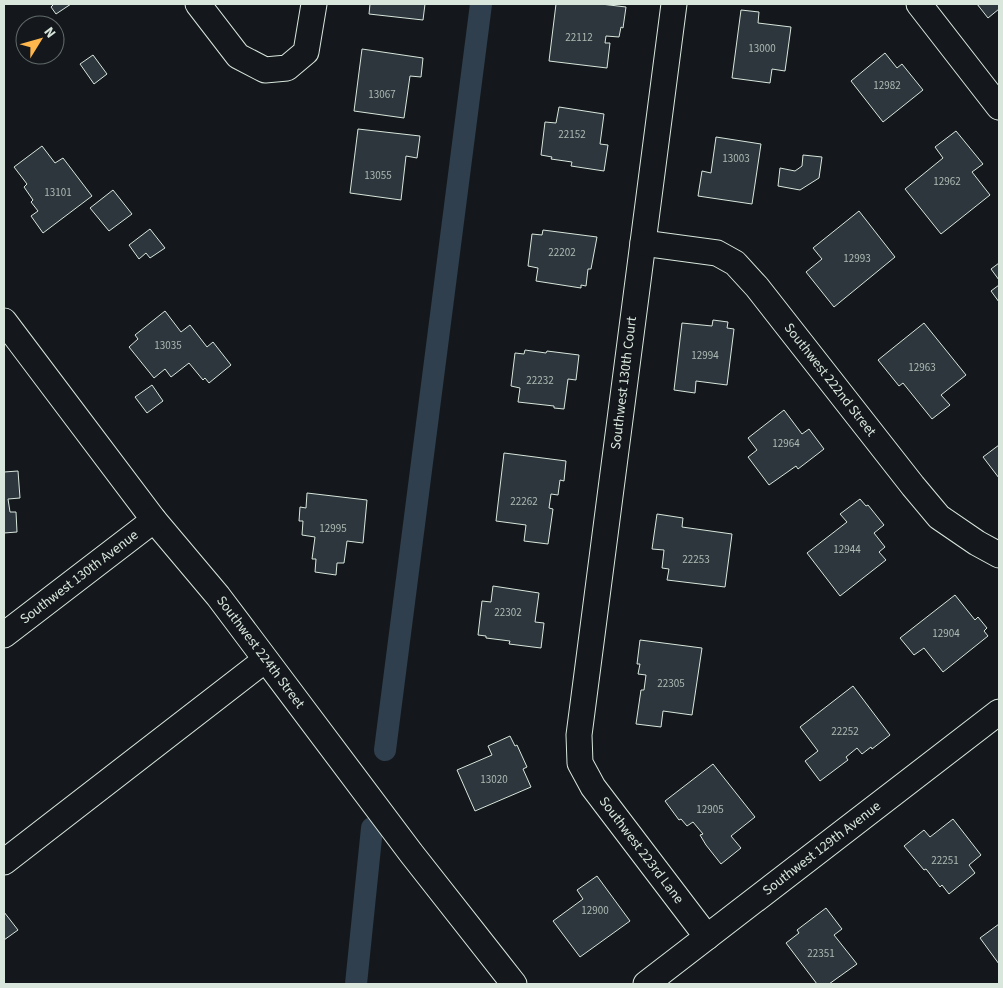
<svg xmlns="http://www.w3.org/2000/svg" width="1003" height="988" font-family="'Source Sans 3',sans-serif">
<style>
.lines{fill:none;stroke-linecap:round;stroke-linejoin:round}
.canal{stroke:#2f3f4d;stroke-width:22}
.building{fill:#2c363c;stroke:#d8e6dc}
.minor-casing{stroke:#d8e6dc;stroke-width:27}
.minor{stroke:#14181c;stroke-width:25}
.labels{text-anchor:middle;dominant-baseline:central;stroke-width:4;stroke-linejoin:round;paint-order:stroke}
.number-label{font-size:11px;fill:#adbab4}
.street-label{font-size:14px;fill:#d8e6dc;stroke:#14181c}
</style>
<rect width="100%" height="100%" fill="#14181c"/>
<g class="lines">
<path class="canal" d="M385,750L481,4
M356,984L372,828"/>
</g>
<path class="building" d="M54,4H71L56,14L51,7Z
M370,4H425L423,20L369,14Z
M556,4H601L626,7L623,28L621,27L619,37L606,36L605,43H610L607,68L549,61Z
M977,4H999V9L988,18Z
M741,10L759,12L758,23L791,27L785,71L772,69L770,83L732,78Z
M362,49L423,58L421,77L410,76L404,118L354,111Z
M885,53L897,68L902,64L923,90L883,122L851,81Z
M93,55L107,74L94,84L80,64Z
M559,107L604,114L600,144L608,145L604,171L571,166L572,162L551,159L552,157L541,155L545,122L556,123Z
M358,129L420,136L417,158L406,156L401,200L350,193Z
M956,131L983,164L972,172L990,195L941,234L905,189L943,158L935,147Z
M716,137L761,144L752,204L698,196L702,171L711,173Z
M42,146L55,163L63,158L92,196L43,233L31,216L38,211L31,202L33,200L24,187L27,184L14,167Z
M803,155L822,157L819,178L800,190L778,186L780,168L795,171L802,166Z
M113,190L132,214L109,231L90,208Z
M859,211L895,257L834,307L806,272L822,259L813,248Z
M150,229L165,248L150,258L146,253L139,259L129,245Z
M543,230L597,237L591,269H588L586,286L581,285V288L536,281L538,268L528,266L532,234L542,235Z
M999,263V280L991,269Z
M999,285V302L991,291Z
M165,311L181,332L190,325L207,347L213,342L231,365L209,383L205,378L203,380L189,363L171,377L165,369L154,378L129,347L138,339L135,335Z
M713,320L728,322L727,328L734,329L727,385L696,381L695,393L674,390L682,323L712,326Z
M924,323L966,375L941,395L950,405L932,419L903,383L899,386L878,360Z
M525,350L546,353L547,351L579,355L576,380L568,379L564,409L554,408V406L518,402L520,388L511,386L515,353L524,354Z
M152,385L163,401L147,413L135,397Z
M784,410L802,434L809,429L824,449L798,469L796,466L769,485L748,457L757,450L748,438Z
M999,445V478L983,457Z
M504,453L566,461L564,481L560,480L558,495L551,494L549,508L553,509L548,544L524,541L526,525L496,521Z
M18,471L20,498L8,499L10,512H16L17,532L4,533V472Z
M307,493L367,500L363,543L347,541L344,563H337L336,575L315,572L316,559H312L315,537L302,535L303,521H299L300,507L306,508Z
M860,499L866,506L868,505L884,525L874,533L885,547L879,552L886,560L840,596L807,553L847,522L840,514Z
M657,514L683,518L682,527L732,534L725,587L667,580L669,569L662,568L664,550L652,549Z
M493,586L539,593L535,622L544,623L541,648L509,644L510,641L486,638V636L478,635L482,601L491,602Z
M955,595L975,620L978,617L987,628L984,631L988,636L943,672L924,648L914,655L900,638Z
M640,640L702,648L692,715L663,711L661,727L636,724L641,690H644L646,675L638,674L640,664H637Z
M853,686L890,735L872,749L871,747L862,754L857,748L846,757L848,760L820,781L805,761L818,751L800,727Z
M510,736L515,746L517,745L527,767L523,769L531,787L475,811L457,770L492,755L488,746Z
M713,764L755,817L731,836L741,848L721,864L706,845L700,835L703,834L693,822L687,826L681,819L679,820L665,801Z
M953,819L981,855L969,865L975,873L949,894L942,885L940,887L926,869L924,870L904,846L924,830L930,837Z
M597,876L630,921L580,957L553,921L583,899L577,890Z
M826,908L842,929L834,935L857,964L829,984H817L786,943L799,933L797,930Z
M4,912L18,930L4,940Z
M999,924V964L980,938Z"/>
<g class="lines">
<g class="minor-casing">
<g id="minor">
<path d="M198,4L238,56L265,70L287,68L306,52L314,4"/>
<path id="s1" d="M674,4L579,735L580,763L593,787L707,937"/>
<path d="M919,4L999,107"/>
<path id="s2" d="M643,243L717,253L735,263L757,287L913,486L939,517L977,543L999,555"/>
<path id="s3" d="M4,321L154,520L218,596L411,853L514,984"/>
<path id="s4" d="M4,635L154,520"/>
<path d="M4,862L265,660"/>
<path id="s5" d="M646,984L999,712"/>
</g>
</g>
<use href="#minor" class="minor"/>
</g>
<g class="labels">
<g class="number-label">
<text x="579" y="37">22112</text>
<text x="762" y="48">13000</text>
<text x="887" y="85">12982</text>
<text x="382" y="94">13067</text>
<text x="572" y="134">22152</text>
<text x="736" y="158">13003</text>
<text x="378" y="175">13055</text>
<text x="947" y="181">12962</text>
<text x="58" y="192">13101</text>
<text x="562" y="252">22202</text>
<text x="857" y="258">12993</text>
<text x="168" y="345">13035</text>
<text x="705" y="355">12994</text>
<text x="922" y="367">12963</text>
<text x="540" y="380">22232</text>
<text x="786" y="443">12964</text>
<text x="524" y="501">22262</text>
<text x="333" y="528">12995</text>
<text x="847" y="549">12944</text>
<text x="696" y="559">22253</text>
<text x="508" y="612">22302</text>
<text x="946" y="633">12904</text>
<text x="671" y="683">22305</text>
<text x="845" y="731">22252</text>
<text x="494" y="779">13020</text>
<text x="710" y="809">12905</text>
<text x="945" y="860">22251</text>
<text x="595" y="910">12900</text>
<text x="821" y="953">22351</text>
</g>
<g class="street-label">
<text stroke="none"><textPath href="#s2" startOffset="246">Southwest 222nd Street</textPath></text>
<text transform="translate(624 383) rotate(-83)">Southwest 130th Court</text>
<text stroke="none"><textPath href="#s4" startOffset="95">Southwest 130th Avenue</textPath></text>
<text stroke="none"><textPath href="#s3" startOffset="419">Southwest 224th Street</textPath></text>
<text stroke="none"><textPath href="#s5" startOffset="222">Southwest 129th Avenue</textPath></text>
<text stroke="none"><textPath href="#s1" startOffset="872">Southwest 223rd Lane</textPath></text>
</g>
</g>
<rect width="1003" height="988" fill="none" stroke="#d8e6dc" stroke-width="10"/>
<g transform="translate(40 40) rotate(53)"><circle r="24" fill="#14181c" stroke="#626a69"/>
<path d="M0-4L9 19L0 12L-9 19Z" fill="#ffb74d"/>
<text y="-8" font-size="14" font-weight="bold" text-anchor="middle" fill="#d8e6dc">N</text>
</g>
</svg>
